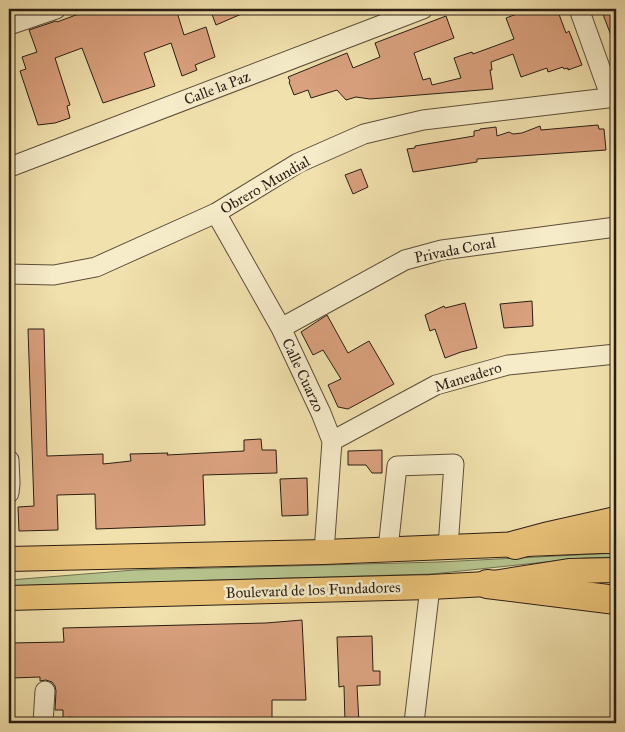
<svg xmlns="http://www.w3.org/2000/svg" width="625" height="732" font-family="'IM FELL Great Primer',serif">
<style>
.green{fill:#b6c38d;stroke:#707050}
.building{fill:#daa17e;stroke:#2a1d14}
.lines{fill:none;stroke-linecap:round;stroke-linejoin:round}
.minor-casing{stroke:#5c4e3a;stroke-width:21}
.major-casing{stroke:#2a1d14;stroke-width:26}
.highway-casing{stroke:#2a1d14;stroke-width:30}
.minor{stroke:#f6ecca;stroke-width:19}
.major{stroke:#e8c076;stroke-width:24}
.highway{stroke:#e8c076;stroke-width:28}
.labels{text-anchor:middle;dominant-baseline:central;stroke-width:5;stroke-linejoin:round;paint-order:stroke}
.street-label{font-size:15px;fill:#2a1d14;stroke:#f6ecca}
</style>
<rect width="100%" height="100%" fill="#f1e1ad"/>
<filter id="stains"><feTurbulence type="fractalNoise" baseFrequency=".004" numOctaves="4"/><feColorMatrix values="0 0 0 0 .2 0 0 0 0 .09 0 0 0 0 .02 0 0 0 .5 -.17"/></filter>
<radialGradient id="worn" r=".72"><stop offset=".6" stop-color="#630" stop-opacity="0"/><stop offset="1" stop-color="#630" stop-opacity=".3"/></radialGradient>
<path class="green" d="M616,553V557L584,558L432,574L10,586V580L135,570L439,562Z"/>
<path class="building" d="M92,9H176L184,35L206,27L215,57L195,65L197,70L182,76L171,43L144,53L155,86L103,103L82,48L55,58L70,105L67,106L70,118L55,123L38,125L20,71L26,69L22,57L37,52L29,30L56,21L57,22Z
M210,9H253L216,25Z
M530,9H557L566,33L569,31L582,65L568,70V68L564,69L563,67L548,72L547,68L521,77L513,54L491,62L492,70H490L493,89L370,99L356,97L346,100L337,90L311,98L308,90L294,95L289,82L290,81L288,77L347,53L353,68L380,57L375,43L446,16L454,38L414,53L423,80L430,78L432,85L461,78L454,58L472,52L473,54L514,39L506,18Z
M601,9H616V46H615Z
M598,125L599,129H604L606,150L477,159V162L413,172L407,149L415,148V146L474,136V131L480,130V129L496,127L497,136L509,132L513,134L522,133L540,126L541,130Z
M361,169L368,187L353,194L345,175Z
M532,301L533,326L504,328L500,304Z
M465,303L477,348L461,352L445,358L435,329L430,331L425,315L444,306L445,308Z
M327,315L348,353L369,341L394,384L348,409L338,407L328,385L341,379L323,350L313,355L301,332Z
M28,329H44L47,456L103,454V464L131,461L130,454L168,453L167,455L244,451V440L261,439L262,450H276L277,473L203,475L205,525L96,529L95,494L57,495L58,530L19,531L18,507L34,506Z
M382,450V473H372L366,465H348V451Z
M307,478L308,515L282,516L280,479Z
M302,620L306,700H272V723H72L71,717L63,718V710H55L56,691L55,686L52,682L46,680L40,681V677L11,678L10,643L64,642L63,628L266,623Z
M372,636L373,671H380V685L357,686L359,723H345L344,686L339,687L337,637Z"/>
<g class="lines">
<g class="minor-casing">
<path id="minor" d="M579,9L611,98
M9,25L56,9
M10,167L423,9
M216,213L281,328L321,413L332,441L324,552
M9,274L54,275L96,267L216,213L298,163L364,134L423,120L616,97
M281,328L405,260L442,250L616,227
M332,441L436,385L508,365L616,354
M9,460L10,483L9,493
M388,549L397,466L454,464L448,547
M43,723L45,691
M414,723L430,587"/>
</g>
<g class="major-casing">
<path id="major" d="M9,559L324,552L601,541H616
M9,598L430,587L487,584L569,571L616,570"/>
</g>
<g class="highway-casing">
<path id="highway" d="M515,545L545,537L616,521
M487,584L616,600"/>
</g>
<use href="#minor" class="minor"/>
<use href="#major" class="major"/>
<use href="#highway" class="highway"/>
</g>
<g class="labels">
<g class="street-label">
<text transform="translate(217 88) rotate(-21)">Calle la Paz</text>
<text transform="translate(265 185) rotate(-30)">Obrero Mundial</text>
<text transform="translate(455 250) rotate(-11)">Privada Coral</text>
<text transform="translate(303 375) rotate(65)">Calle Cuarzo</text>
<text transform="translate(468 377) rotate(-17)">Maneadero</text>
<text transform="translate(313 590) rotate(-2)">Boulevard de los Fundadores</text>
</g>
</g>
<rect width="625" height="732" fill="none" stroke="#f1e1ad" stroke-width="30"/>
<rect x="10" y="10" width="605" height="712" fill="none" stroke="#2a1d14" stroke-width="2.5"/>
<rect x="15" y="15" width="595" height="702" fill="none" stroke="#2a1d14"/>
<rect width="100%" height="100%" filter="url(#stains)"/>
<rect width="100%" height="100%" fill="url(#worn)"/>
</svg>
